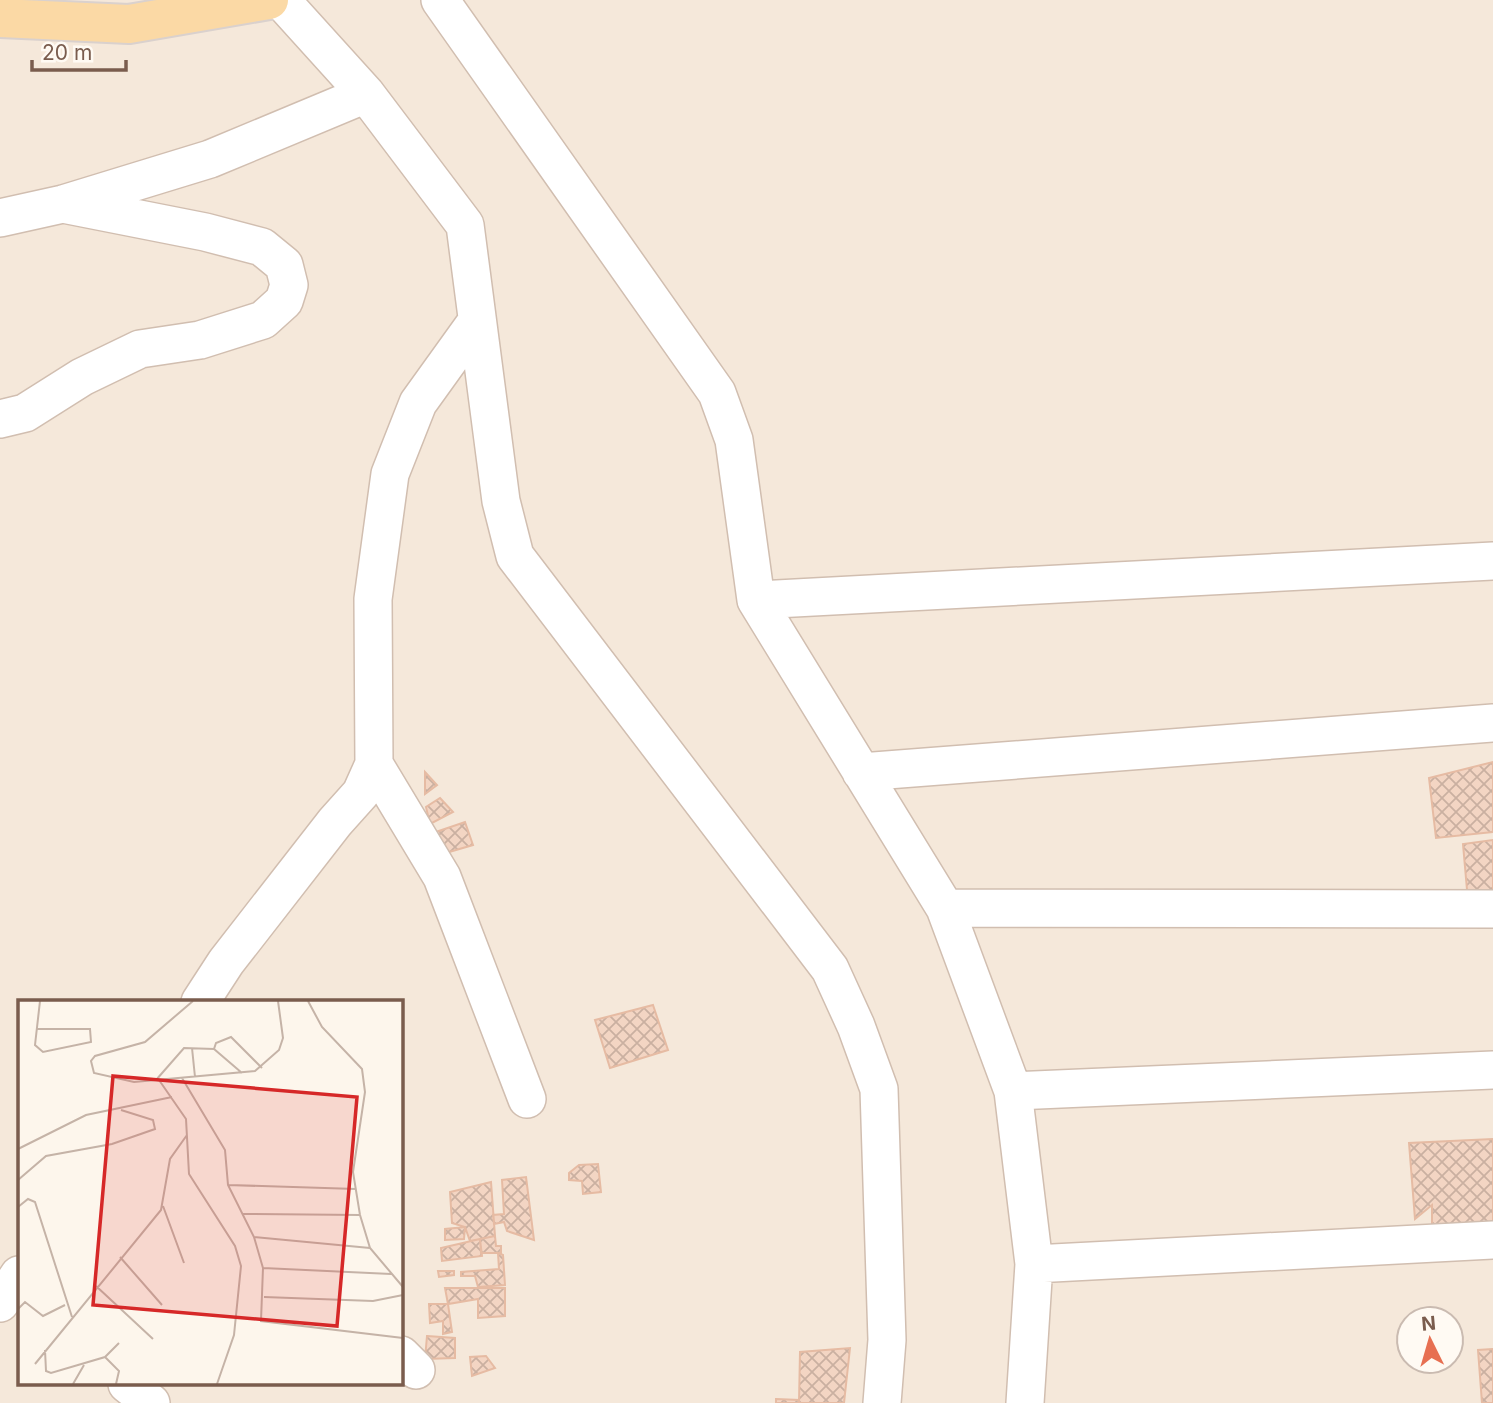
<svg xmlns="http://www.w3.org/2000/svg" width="1493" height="1403" font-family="Inter,sans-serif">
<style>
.residential{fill:#f5e8da;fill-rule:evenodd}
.building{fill:url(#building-cross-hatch);stroke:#e6bba3;stroke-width:2}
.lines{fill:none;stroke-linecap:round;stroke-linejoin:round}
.minor-casing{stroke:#d1beb0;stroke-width:40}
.major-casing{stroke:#dad1cd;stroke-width:42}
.minor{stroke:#fff;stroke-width:37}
.major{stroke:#fbd9a5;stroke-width:38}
.inset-road{fill:none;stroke:#c5b3a7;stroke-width:2}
.view{fill:#d62828;fill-opacity:0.15;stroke:#d62828;stroke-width:3.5}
.inset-edge{fill:none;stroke:#7a5c4d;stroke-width:3.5}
</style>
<defs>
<pattern id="building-cross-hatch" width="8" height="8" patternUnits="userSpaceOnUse" patternTransform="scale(1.75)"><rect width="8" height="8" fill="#f3d5c3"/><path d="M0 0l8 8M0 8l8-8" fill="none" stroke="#cab0a1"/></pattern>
</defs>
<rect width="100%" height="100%" fill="#fdf6ec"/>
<path class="residential" d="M0,0H1493V1403H0ZM19,1002H401V1384H19ZM1409,1319H1451V1361H1409Z"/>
<path class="building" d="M1493,762V832L1436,838L1429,778Z
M425,772L437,785L425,794Z
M440,798L453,812L430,824L426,807Z
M465,822L473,845L439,855L433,833Z
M1493,840V901H1468L1463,844Z
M653,1005L668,1050L610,1068L595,1020Z
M1493,1139V1231H1467L1432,1224V1205L1415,1219L1409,1143Z
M598,1164L601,1192L583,1194L582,1181L569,1180V1173L579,1165Z
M526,1177L534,1240L507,1231L504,1222L494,1224L493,1215L504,1214L502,1180Z
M491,1182L495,1236L470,1241L465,1227L452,1223L450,1192Z
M465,1227L464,1239L445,1240V1229Z
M495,1236L496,1246H501V1253H481L480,1239Z
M480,1239L482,1256L442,1261L441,1248Z
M498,1253L503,1255L505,1285L478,1287L475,1276H461V1272L499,1269Z
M438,1271H454V1275L439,1277Z
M445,1288H505V1316L478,1318V1299L448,1304Z
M429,1304H448L452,1332L443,1334V1321L430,1323Z
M427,1336L455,1338V1358L425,1359Z
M850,1348L844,1403H799L800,1352Z
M1493,1349V1403H1482L1478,1350Z
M486,1356L495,1368L472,1376L470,1357Z
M776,1399L799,1400V1403H776Z"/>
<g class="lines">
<g class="minor-casing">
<path id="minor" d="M281,0L366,94L465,225L501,501L515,556L830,969L856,1026L879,1089L887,1340L882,1403
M440,0L717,393L734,440L756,600L945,908L1013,1091L1034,1264L1025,1403
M0,218L63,204L210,159L366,94
M0,419L25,413L82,377L140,349L200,340L263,320L284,301L289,285L284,265L262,247L205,232L63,204
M756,600L1493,561
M374,764L442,877L527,1099
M861,772L1493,723
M945,908L1493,909
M200,1002L226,962L335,822L361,793L374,764L373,599L390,474L418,403L477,321
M1013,1091L1493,1070
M1034,1264L1493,1240
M0,1303L19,1275
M401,1355L416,1370
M127,1384L151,1403"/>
</g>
<g class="major-casing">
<path id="major" d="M0,18L129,24L269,0"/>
</g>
<use href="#minor" class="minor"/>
<use href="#major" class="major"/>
</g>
<g transform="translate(18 1000)">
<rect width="385" height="385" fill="#fdf6ec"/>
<path class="inset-road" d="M175,1L127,42L77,56L73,61L76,73L116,82L237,71L261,50L265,38L260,1M290,1L304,27L344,69L347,92L335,172L342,215L352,248L385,287M19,29H72L73,42L25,52L17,45L22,1M174,48L177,77M196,49L198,43L213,37L244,68M164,78L207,150L210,185L236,237L245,268L243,321L385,338M138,80L166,48L196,49L224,73M141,80L168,119L171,174L217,246L223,266L216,335L199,384M0,149L68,115L154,97M0,180L28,156L94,144L137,129L135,120L103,110M210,185L338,189M145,206L166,263M0,207L10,199L17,202L54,317M225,214L342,215M236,237L352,248M102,257L144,305M245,268L373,274M78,286L135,339M246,297L355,301L385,295M0,309L7,302L25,316L47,305M27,350L28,371L33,373L87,357L101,343M87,357L101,371L98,384M17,364L143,210L152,159L169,135M55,384L66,365"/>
<path class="view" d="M95,76L339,97L319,326L75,305Z"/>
<rect width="385" height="385" class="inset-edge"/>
</g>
<g transform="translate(1430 1340) rotate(355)"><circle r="33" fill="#fffaf3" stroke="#cabbb1" stroke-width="2"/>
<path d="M0-5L12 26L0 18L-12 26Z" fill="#e76f51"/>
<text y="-10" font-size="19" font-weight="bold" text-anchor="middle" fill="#7a5c4d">N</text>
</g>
<path d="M32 60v10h94v-10" fill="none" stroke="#7a5c4d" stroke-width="3.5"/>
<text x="42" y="60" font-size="21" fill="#7a5c4d" stroke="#fffaf3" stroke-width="5" paint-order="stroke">20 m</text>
</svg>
